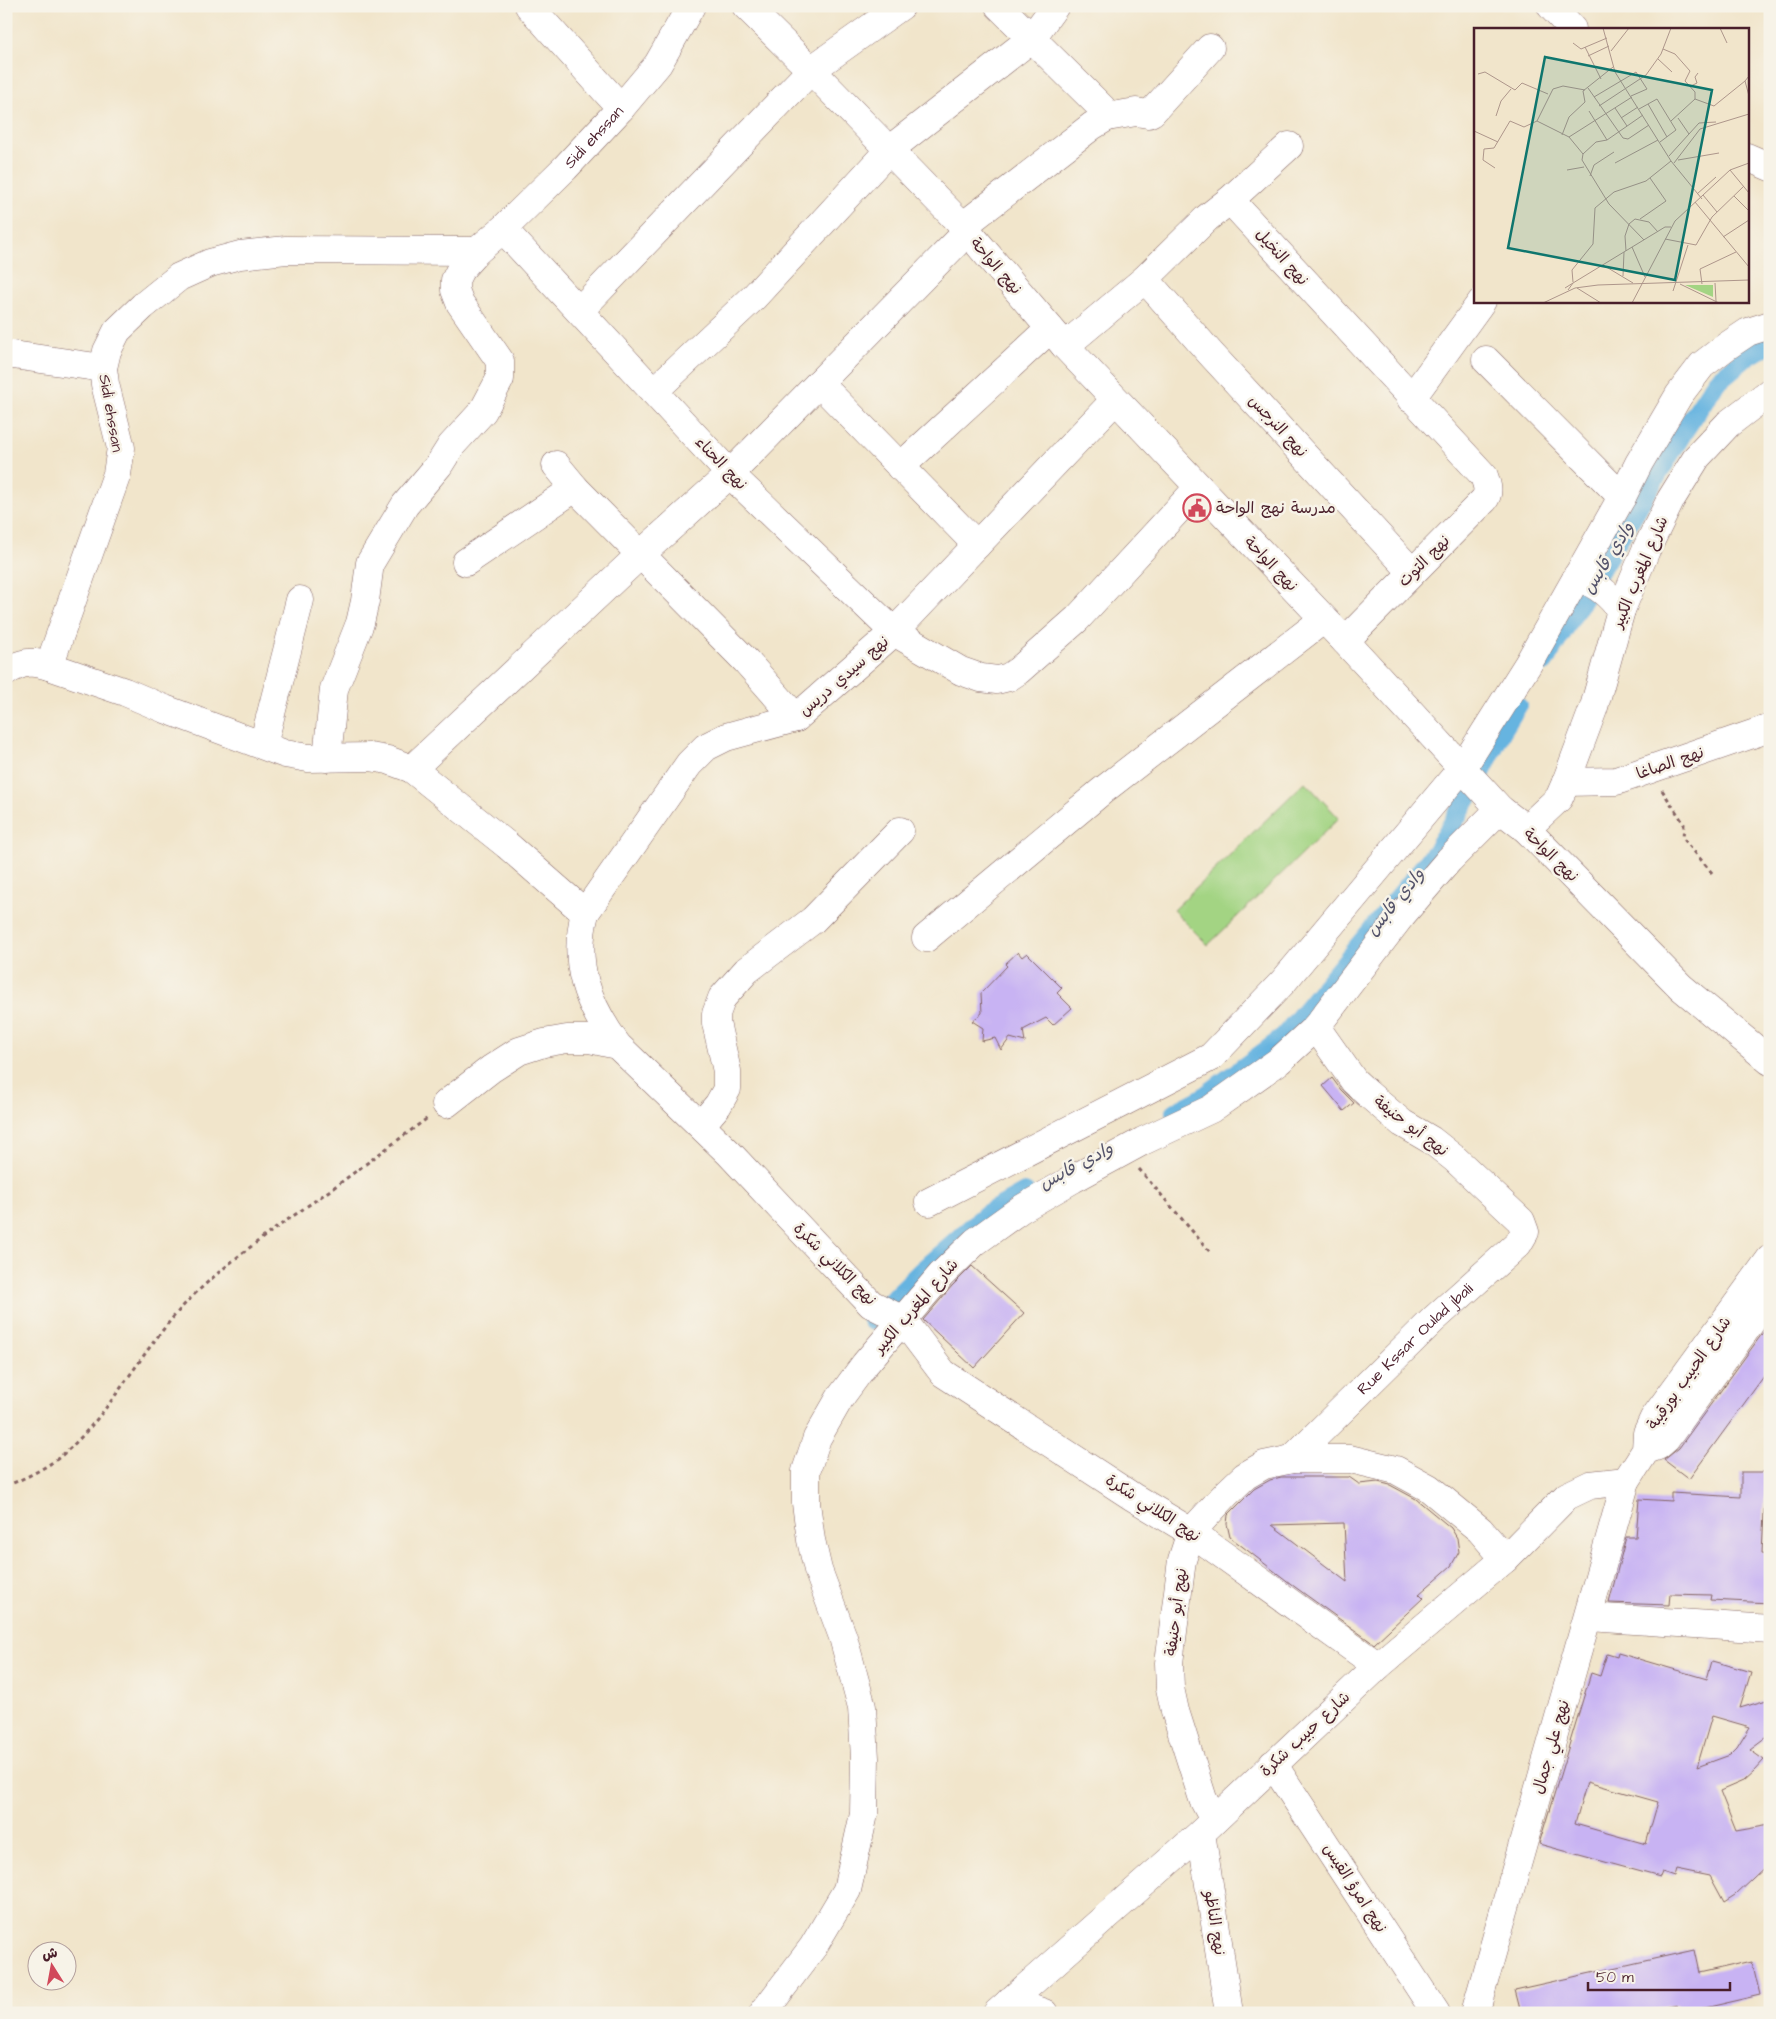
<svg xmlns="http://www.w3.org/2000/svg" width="1776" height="2019" font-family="'Architects Daughter','Playpen Sans Arabic',sans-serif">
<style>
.green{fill:#a3d483;stroke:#767a57}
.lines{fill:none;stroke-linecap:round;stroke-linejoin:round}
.canal{stroke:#66b4e0;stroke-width:20}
.building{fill:#c8b3f3;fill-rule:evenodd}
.minor-casing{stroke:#846463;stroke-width:29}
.path{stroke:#846463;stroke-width:3;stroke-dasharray:4 4;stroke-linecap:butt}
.minor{stroke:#fff;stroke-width:28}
.labels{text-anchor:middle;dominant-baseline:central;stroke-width:5;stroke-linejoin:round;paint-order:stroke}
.street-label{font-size:16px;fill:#4a1f2b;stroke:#f7f3e8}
.poi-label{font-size:16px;fill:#4a1f2b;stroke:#f7f3e8;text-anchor:start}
.water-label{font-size:18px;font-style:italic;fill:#54536a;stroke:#f7f3e8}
.inset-road{fill:none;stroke:#ae968b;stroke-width:1}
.view{fill:#0f766e;fill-opacity:0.15;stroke:#0f766e;stroke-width:2.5}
.inset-edge{fill:none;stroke:#4a1f2b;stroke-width:2.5}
</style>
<rect width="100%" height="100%" fill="#f7f3e8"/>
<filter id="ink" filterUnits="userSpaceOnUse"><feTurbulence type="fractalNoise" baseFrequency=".02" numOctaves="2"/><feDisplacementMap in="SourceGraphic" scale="10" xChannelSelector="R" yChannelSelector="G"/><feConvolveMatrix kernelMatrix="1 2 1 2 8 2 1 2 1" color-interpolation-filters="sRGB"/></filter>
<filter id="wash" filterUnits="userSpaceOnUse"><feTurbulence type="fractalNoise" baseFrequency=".0096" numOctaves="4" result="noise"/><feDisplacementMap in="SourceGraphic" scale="20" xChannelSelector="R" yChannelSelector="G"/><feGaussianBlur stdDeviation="1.12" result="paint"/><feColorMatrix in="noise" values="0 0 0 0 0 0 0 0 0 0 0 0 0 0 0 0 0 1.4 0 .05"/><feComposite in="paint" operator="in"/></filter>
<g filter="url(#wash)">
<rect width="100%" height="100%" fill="#f1e5cb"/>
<path class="green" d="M1305,782L1339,818L1208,945L1173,910Z"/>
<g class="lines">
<path class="canal" d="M1544,662L1683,432L1716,382L1746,357L1770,343
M1176,1112L1201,1099L1282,1039L1436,852L1476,783L1501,732L1517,706
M872,1320L923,1270L987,1214L1025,1193"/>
</g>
<g id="blocks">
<path class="building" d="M1018,952L1022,957L1027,953L1062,988L1057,993L1072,1008L1053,1025L1046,1018L1023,1030L1025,1042L1010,1038L1001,1050L995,1038L982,1041L983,1028L972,1021L982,1013L981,993L1007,966L1005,964Z
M1332,1078L1341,1090L1354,1103L1344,1111L1323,1086Z
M972,1266L1024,1313L974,1368L923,1320L952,1286Z
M1770,1323V1368L1689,1479L1664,1460L1679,1448Z
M1741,1472H1766L1762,1553L1770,1554V1603L1710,1600L1711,1595L1670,1594L1669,1605L1609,1603L1626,1537H1636L1639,1499L1671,1501V1493L1741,1497Z
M1281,1477H1349L1359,1484L1378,1482L1390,1485L1416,1499L1451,1528L1457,1538L1459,1552L1451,1566L1419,1594L1423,1598L1374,1644L1295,1587L1230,1537L1227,1524L1228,1515L1254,1489L1270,1480ZM1344,1523L1347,1582L1272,1525Z
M1618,1653L1707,1679L1712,1661L1751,1672L1740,1708L1770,1699V1735L1750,1750L1764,1760L1754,1771L1743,1781L1720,1791L1736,1831L1770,1825V1862L1735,1895L1724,1902L1710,1876L1676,1869L1674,1876L1662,1872L1660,1877L1539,1844L1591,1673L1600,1676L1607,1654L1617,1657ZM1712,1716L1750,1727L1737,1748L1730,1755L1697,1767ZM1587,1782L1658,1802L1646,1844L1575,1824Z
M1694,1950L1699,1973L1752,1961L1760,1995L1682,2013H1679L1677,2004L1639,2013H1521L1515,1990Z"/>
</g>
</g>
<g filter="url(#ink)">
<use href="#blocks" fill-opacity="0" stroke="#846463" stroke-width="1"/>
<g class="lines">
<g class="minor-casing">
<g id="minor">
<path d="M529,6L621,108"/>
<path d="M746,6L811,70L963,226L1065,346L1345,641L1500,809L1526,829L1681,987L1770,1061"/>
<path d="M1551,6L1572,29"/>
<path d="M1107,117L1136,112L1148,114L1152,112L1210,48"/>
<path d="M1747,157L1770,167"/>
<path d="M1230,200L1289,146"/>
<path d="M963,226L1092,126L1107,117L1102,108L999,6"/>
<path d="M503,229L730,474L894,632L961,671L981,678L997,680L1009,677L1018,671L1077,619L1198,488"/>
<path d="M477,251L286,250L240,255L210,263L179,277L143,306L117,331L107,351L103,368L105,384L121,448L117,474L49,666L125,692L165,709L285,754L308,758L370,757L388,760L412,769L507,845L585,913"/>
<path d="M1145,279L1210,353L1412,572"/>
<path d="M580,310L811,70L901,6"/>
<path d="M1065,346L1145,279L1207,218L1230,200L1484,476C1487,485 1490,492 1484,500L1345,641"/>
<path d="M6,354L103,368"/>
<path d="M1486,360L1622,497"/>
<path d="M819,383L977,545"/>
<path d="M654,391L754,297L889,150L1031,39L1055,6"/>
<path d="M1411,399L1482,301"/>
<path d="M556,465L575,488L746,661L796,718"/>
<path d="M900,467L1050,329"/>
<path d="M466,562L575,488"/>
<path d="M1577,576C1598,586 1607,592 1621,610"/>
<path d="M6,672C21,662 32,660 49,666"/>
<path d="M263,745L300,600"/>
<path id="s1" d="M327,758L334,689L360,623L365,601L370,563L405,505L439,465L451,446L483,411L500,379V361L460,303L455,290V280L460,270L477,251L503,229L565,168L621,108L658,64L691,6"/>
<path d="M412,769L640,555L730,474L967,232"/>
<path d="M1566,782L1616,781L1770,728"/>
<path d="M1526,829L1559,798L1566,782L1594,707L1621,610L1646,550L1671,499L1697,457L1728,424L1770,392"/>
<path d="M926,938L1102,791L1324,619"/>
<path d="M617,1045C587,1003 572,964 585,913L689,764L706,747L726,737L796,718L894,632L1115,400"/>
<path d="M446,1104L491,1069L519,1051L544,1043L567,1039H590L617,1045L729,1153L871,1304L903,1320L943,1373L1133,1497L1191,1532L1378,1666"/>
<path d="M701,1125L718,1105L727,1089V1071L716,1023V1014L722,998L747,970L813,920L900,831"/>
<path d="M929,1202L1211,1057L1283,982L1463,767L1528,664L1622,497L1639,463L1679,395L1702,365L1727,346L1748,332L1770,325"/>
<path d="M1646,1450L1658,1446L1666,1439L1770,1296"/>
<path id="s2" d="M1292,1459L1434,1319L1518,1244L1525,1232L1521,1221L1455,1159L1431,1140L1402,1123L1368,1094L1354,1081L1316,1027"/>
<path d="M1589,1617L1770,1629"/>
<path d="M1273,1764L1436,2013"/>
<path d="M1214,1820L1203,1799L1175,1711L1170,1688L1169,1663L1182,1560L1191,1532L1227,1493L1245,1476L1264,1465L1292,1459H1350L1396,1470L1429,1488L1480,1530L1505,1559"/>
<path d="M1201,1833L1229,2013"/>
<path d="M1010,2001L1044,2013"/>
<path d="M763,2013L813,1947L847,1890L864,1814L865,1758L862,1707L843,1637L818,1570L811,1540L806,1503V1471L817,1438L840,1398L865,1364L941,1275L975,1242L1021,1209L1073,1179L1143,1141L1211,1109L1279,1061L1316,1027L1401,916L1449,860L1500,809"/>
<path d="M997,2013L1201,1833L1378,1666L1505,1559L1567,1496L1590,1485L1626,1481"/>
<path d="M1475,2013L1626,1481L1646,1450L1647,1433L1654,1418L1770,1259"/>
</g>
</g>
<path class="path" d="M1662,790L1684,824L1683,838L1712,873
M1139,1169L1211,1253
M6,1486C28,1477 51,1466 68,1450C118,1404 147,1339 197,1292C237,1254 283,1223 329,1191C362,1167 395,1142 429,1117"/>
<use href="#minor" class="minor"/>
</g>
</g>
<defs>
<g id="civic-ring" transform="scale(1.4375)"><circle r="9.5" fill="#f7f3e8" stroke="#d1495b" stroke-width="1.5"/><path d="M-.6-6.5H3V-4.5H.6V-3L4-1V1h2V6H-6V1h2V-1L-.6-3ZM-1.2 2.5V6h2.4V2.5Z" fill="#d1495b"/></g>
</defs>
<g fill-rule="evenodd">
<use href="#civic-ring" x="1197" y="508"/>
</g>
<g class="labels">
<g class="street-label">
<text stroke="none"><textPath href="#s1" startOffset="740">Sidi ehssan</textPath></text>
<text transform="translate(1282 257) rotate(48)">نهج النخيل</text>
<text transform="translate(996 266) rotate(49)">نهج الواحة</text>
<text transform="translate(111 413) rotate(80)">Sidi ehssan</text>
<text transform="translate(1278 426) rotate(47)">نهج النرجس</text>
<text transform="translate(721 463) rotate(46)">نهج الحناء</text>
<text transform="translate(1424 561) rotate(-45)">نهج التوت</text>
<text transform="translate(1271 564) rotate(46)">نهج الواحة</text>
<text transform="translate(1640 572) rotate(-67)">شارع المغرب الكبير</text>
<text transform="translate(844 676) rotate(-41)">نهج سيدي دريس</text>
<text transform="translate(1670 763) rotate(-19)">نهج الصاغا</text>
<text transform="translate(1551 855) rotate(44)">نهج الواحة</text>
<text transform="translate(1411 1126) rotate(37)">نهج أبو حنيفة</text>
<text transform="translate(835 1264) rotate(45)">نهج الكلاني شكرة</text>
<text transform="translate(916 1306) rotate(-49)">شارع المغرب الكبير</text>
<text stroke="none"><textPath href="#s2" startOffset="172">Rue Kssar Oulad jbali</textPath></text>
<text transform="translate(1689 1373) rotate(-55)">شارع الحبيب بورقيبة</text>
<text transform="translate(1153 1508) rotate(33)">نهج الكلاني شكرة</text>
<text transform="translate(1176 1612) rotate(-83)">نهج أبو حنيفة</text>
<text transform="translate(1305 1734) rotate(-43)">شارع حبيب شكرة</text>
<text transform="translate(1551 1747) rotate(-74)">نهج علي جمال</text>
<text transform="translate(1355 1888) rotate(57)">نهج امرؤ القيس</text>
<text transform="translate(1215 1923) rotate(81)">نهج الناظو</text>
</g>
<g class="poi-label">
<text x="1216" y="508">مدرسة نهج الواحة</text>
</g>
<g class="water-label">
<text transform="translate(1608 558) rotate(-58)">وادي قابس</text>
<text transform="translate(1395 902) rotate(-51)">وادي قابس</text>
<text transform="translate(1076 1166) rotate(-28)">وادي قابس</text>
</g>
</g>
<g transform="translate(1474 28)">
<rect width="275" height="275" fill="#f1e5cb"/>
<path d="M211,257H239V269Z" fill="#a3d483"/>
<path class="inset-road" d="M129,0L141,44L197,133L228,171M246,0L253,15M99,15L107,21L133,10M111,19L127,51M189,21L201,26L216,43L211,53L221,64V71M137,23L155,0M114,28L135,18M184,31L198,44M4,46L11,44L41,62L48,55L74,66M275,48L271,53L275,68M217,58L223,55L221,49L224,45M114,60L149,110L154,111L175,97M120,69L162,44L173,61L157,68M174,76L193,109M125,78L172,47L187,26L197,0M141,80L153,98M165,81L183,71L202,102L186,114M115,83L133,112M169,87L133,112L122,114L109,126L108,132L135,176L170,212M22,88L27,73L37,61M147,90L164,79M204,90L215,106M197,93L221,71L240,78L271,53M0,103L24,114M88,107L95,89L111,74L109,63L139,39M95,109L63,93L79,61L89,58L111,62M95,109L158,69M95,109L109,126M195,128L225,95L242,94M204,132L245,125M141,135L184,112M200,135L226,101L275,86M21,140L9,132L10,121L20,120L36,93L50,99L63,93M93,142L110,139M256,142L275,165M116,148L120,137L140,124M223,166L242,149M229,167L243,184M260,168L275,183M221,174L275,239M166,191L192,173L176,150M249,209L275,192M191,211L222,217L238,189L270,158M158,219L171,249M152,223L151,208L155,196L161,191L175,194L184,204M129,237L159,255M149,248L150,224M99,254L98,242L119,216L121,180L140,164L172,153L197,133M99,255L191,199H197M241,255L242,273M206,256L245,275M228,256L226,241L262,224M91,260L99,255L94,262M103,260L127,275M199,263L214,217M69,275L101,260L124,257L275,252M158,275L201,193L256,142L275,135"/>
<path class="view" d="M71,29L238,62L201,252L34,220Z"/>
<rect width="275" height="275" class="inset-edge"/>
</g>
<rect width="1776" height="2019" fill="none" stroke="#f7f3e8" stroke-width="25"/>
<g transform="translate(52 1966) rotate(349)"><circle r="24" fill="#f7f3e8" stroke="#b29e9c"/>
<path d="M0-4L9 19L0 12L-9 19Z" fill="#d1495b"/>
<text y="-8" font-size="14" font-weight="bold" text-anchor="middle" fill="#4a1f2b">ش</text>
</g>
<path d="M1588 1982v8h142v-8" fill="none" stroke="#4a1f2b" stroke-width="2.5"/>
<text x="1596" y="1982" font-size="15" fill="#4a1f2b" stroke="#f7f3e8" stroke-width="4" paint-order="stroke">50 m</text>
</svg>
